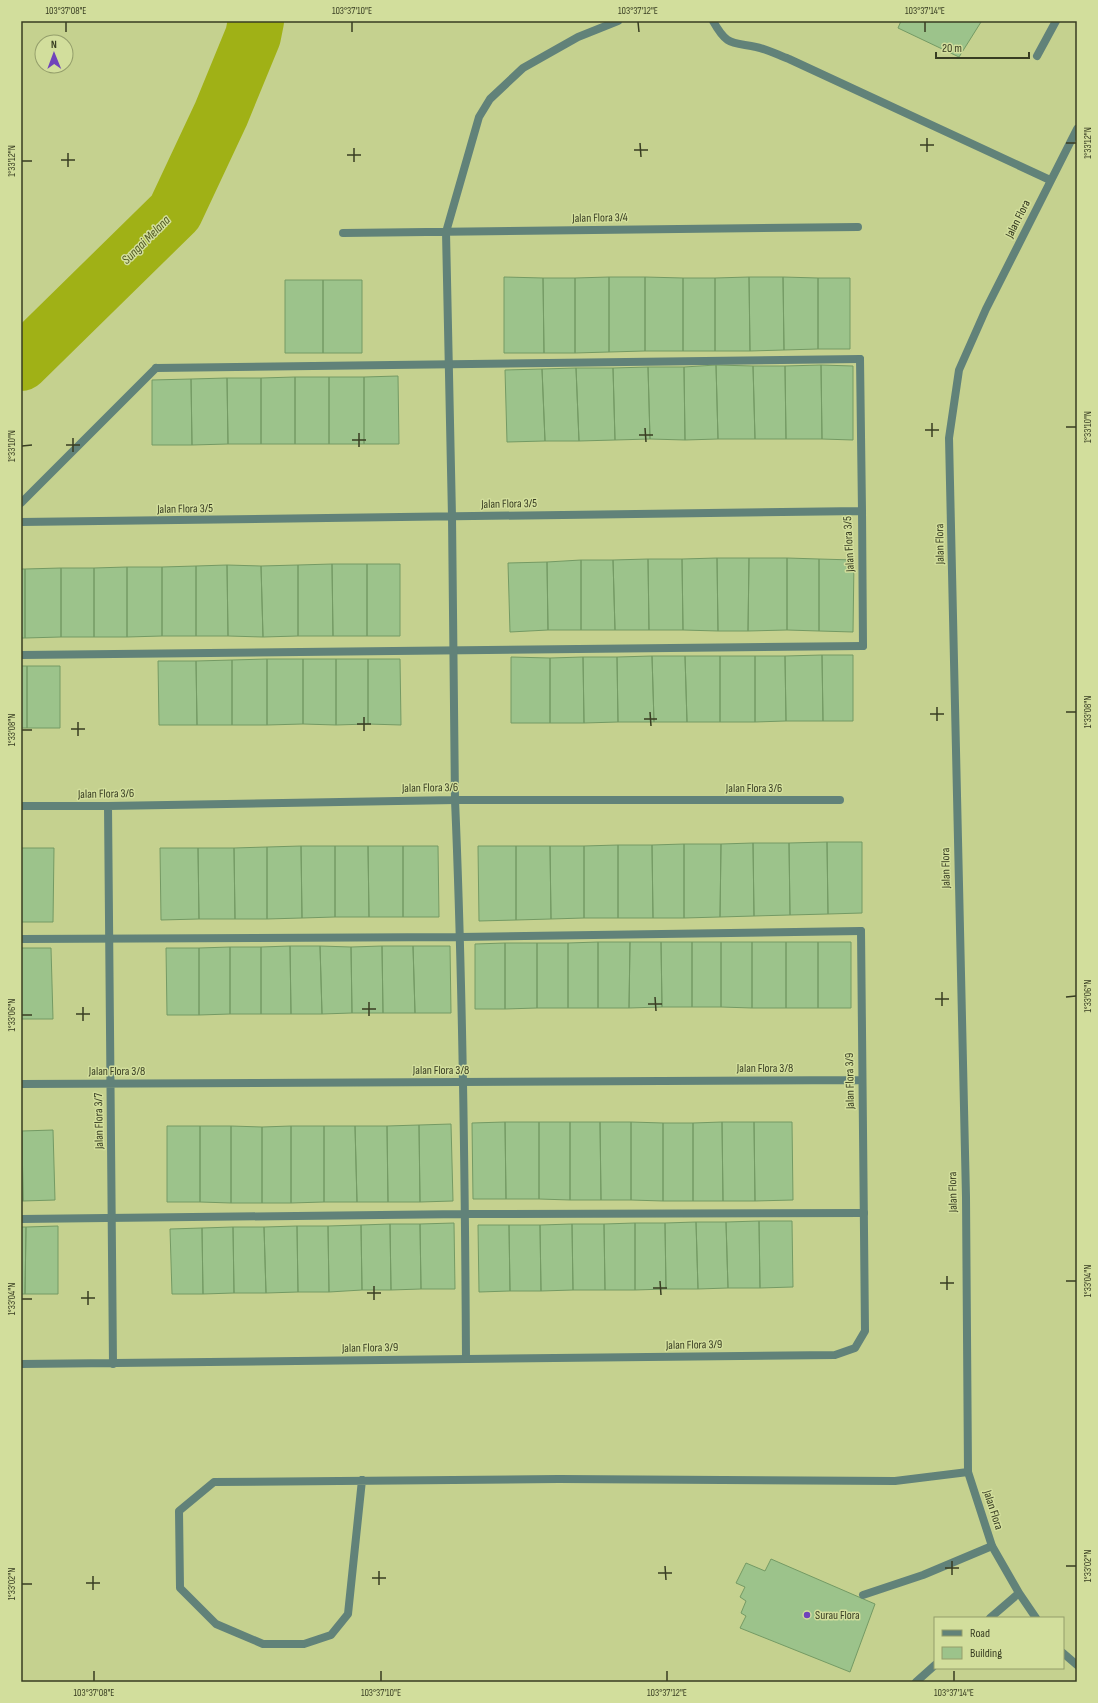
<svg xmlns="http://www.w3.org/2000/svg" width="1098" height="1703" font-family="'Sofia Sans Condensed',sans-serif">
<style>
.lines{fill:none;stroke-linecap:round;stroke-linejoin:round}
.river{stroke:#a0b116;stroke-width:56}
.building{fill:#9cc38b;stroke:#749a64}
.lane{stroke:#618279;stroke-width:8}
.street{stroke:#618279;stroke-width:8}
.ticks{fill:none;stroke:#383d22;stroke-width:1.5}
.poi-dot{fill:#7043bb;stroke:#d2de9c;stroke-width:1.5}
.labels{text-anchor:middle;dominant-baseline:central;stroke-width:3;stroke-linejoin:round;paint-order:stroke}
.street-label{font-size:12px;fill:#383d22;stroke:#d2de9c}
.poi-label{font-size:12px;fill:#383d22;stroke:#d2de9c;text-anchor:start}
.water-label{font-size:13px;font-style:italic;fill:#505822;stroke:#d2de9c}
.neatline{fill:none;stroke:#383d22;stroke-width:1.5}
.ticks-label{font-size:10px;text-anchor:middle;fill:#383d22}
</style>
<rect width="100%" height="100%" fill="#c5d18f"/>
<g class="lines">
<path class="river" d="M21,363L175,212L221,114L253,36L256,21"/>
</g>
<path class="building" d="M901,21H979L981,22L959,57L898,28Z
M504,277L543,278L544,353H504Z
M609,277H645V351L609,352Z
M609,277V352L575,353V278Z
M645,277L683,278V351H645Z
M749,277H783L784,350L750,351Z
M749,277L750,351H715V278Z
M783,277L818,278V349L784,350Z
M543,278H575V353H544Z
M683,278H715V351H683Z
M818,278H850V349H818Z
M285,280H323V353H285Z
M323,280H362V353H323Z
M716,365L718,439L685,440L684,367Z
M716,365L753,366L755,439H718Z
M821,365L822,439H786L785,366Z
M821,365L853,366V440L822,439Z
M753,366H785L786,439H755Z
M648,367L650,439L615,440L613,368Z
M648,367H684L685,440L650,439Z
M576,368L579,441H545L542,369Z
M576,368H613L615,440L579,441Z
M542,369L545,441L507,442L505,370Z
M398,376L399,444H364V377Z
M295,377H329V444H295Z
M295,377V444H261V378Z
M329,377H364V444H329Z
M227,378H261V444H228Z
M227,378L228,444L192,445L191,379Z
M191,379L192,445H152V380Z
M717,558H749L748,631H718Z
M717,558L718,631L683,630L682,559Z
M749,558H787V630L748,631Z
M787,558L819,559V631L787,630Z
M648,559H682L683,630H649Z
M648,559L649,630H615L613,560Z
M819,559L854,560L853,632L819,631Z
M581,560H613L615,630H581Z
M581,560V630H548L547,562Z
M547,562L548,630L510,632L508,563Z
M332,564H367V636H333Z
M332,564L333,636H298V565Z
M367,564H400V636H367Z
M227,565L261,566L263,637L228,636Z
M227,565L228,636H196V566Z
M298,565V636L263,637L261,566Z
M196,566V636H162V567Z
M127,567H162V636L127,637Z
M127,567V637H94V568Z
M61,568H94V637H61Z
M61,568V637L25,638V569Z
M21,569H25V638H21Z
M822,655L823,721H786L785,656Z
M822,655H853V721H823Z
M652,656H685L687,722H654Z
M652,656L654,722H618L617,657Z
M685,656H720V722H687Z
M720,656H755V722H720Z
M755,656H785L786,721L755,722Z
M511,657L550,658V723H511Z
M583,657H617L618,722L584,723Z
M583,657L584,723H550V658Z
M267,659H303V724L267,725Z
M267,659V725H232V660Z
M303,659H336V725L303,724Z
M336,659H368V724L336,725Z
M368,659H400L401,725L368,724Z
M232,660V725H197L196,661Z
M158,661H196L197,725H159Z
M21,666H27V728H21Z
M27,666H60V728H27Z
M827,842H862V913L828,914Z
M827,842L828,914L790,915L789,843Z
M753,843H789L790,915L754,916Z
M753,843L754,916L720,917L721,844Z
M684,844H721L720,917L684,918Z
M684,844V918H653L652,845Z
M618,845H652L653,918H618Z
M618,845V918H584V846Z
M301,846H335V917L302,918Z
M301,846L302,918L267,919V847Z
M335,846H368L369,917H335Z
M368,846H403V917H369Z
M403,846H438L439,917H403Z
M478,846H516V920L479,921Z
M516,846H550L551,919L516,920Z
M550,846H584V918L551,919Z
M267,847V919H235L234,848Z
M21,848H54L53,922H21Z
M160,848H198L199,919L161,920Z
M198,848H234L235,919H199Z
M598,942H630L629,1008H598Z
M598,942V1008H568V943Z
M630,942H661L662,1007L629,1008Z
M661,942H692V1007H662Z
M692,942H721V1007H692Z
M721,942H752V1008L721,1007Z
M752,942H786V1008H752Z
M786,942H818V1008H786Z
M818,942H851V1008H818Z
M505,943H537V1008L505,1009Z
M505,943V1009H475V944Z
M537,943H568V1008H537Z
M290,946H320L322,1014H291Z
M290,946L291,1014H261V947Z
M320,946L351,947L352,1013L322,1014Z
M382,946H413L415,1013H383Z
M382,946L383,1013H352L351,947Z
M413,946H450L451,1013H415Z
M230,947H261V1014H230Z
M230,947V1014L199,1015V948Z
M21,948H51L53,1019H21Z
M166,948H199V1015H167Z
M505,1122H539V1199H506Z
M505,1122L506,1199H473L472,1123Z
M539,1122H570V1200L539,1199Z
M570,1122H600L601,1200H570Z
M600,1122H631V1200H601Z
M631,1122L663,1123V1201L631,1200Z
M722,1122H754L755,1201H723Z
M722,1122L723,1201H693V1123Z
M754,1122H792L793,1200L755,1201Z
M663,1123H693V1201H663Z
M451,1124L453,1201L420,1202L419,1125Z
M419,1125L420,1202H388L387,1126Z
M167,1126H200V1202H167Z
M200,1126H231V1203L200,1202Z
M231,1126L262,1127V1203H231Z
M291,1126H324V1202L291,1203Z
M291,1126V1203H262V1127Z
M324,1126H355L357,1202H324Z
M355,1126H387L388,1202H357Z
M53,1130L55,1200L23,1201L22,1131Z
M21,1131H22L23,1201H21Z
M759,1221H792L793,1287L760,1288Z
M759,1221L760,1288H728L726,1222Z
M696,1222H726L728,1288L698,1289Z
M696,1222L698,1289H666L665,1223Z
M454,1223L455,1289H421L420,1224Z
M635,1223H665L666,1289L635,1290Z
M635,1223V1290H605L604,1224Z
M390,1224H420L421,1289L391,1290Z
M390,1224L391,1290H362L361,1225Z
M572,1224H604L605,1290H573Z
M572,1224L573,1290L541,1291L540,1225Z
M361,1225L362,1290L329,1292L328,1226Z
M478,1225H509L510,1291L479,1292Z
M509,1225H540L541,1291H510Z
M58,1226V1294H25L26,1227Z
M297,1226H328L329,1292H298Z
M297,1226L298,1292L266,1293L264,1227Z
M21,1227H26L25,1294H21Z
M233,1227H264L266,1293H234Z
M233,1227L234,1293L203,1294L202,1228Z
M202,1228L203,1294H172L170,1229Z
M771,1559L875,1604L850,1672L740,1628L746,1616L741,1613L746,1601L740,1597L745,1587L736,1583L746,1563L765,1571Z"/>
<g class="lines">
<path class="lane" d="M156,368L860,359
M21,655L863,646
M455,800C463,986 465,1172 466,1359
M21,939L461,937L861,931
M21,1219L465,1214L864,1213
M362,1480L348,1614L331,1635L304,1644H263L216,1624L180,1588L179,1511L214,1482L559,1479L895,1481L968,1472
M863,1595L923,1575L992,1546"/>
<path class="street" d="M713,21C727,46 731,42 756,47C767,49 778,55 789,59L1050,180
M1037,56L1056,21
M343,233L858,227
M860,359L862,511
M21,503L156,368
M21,522L862,511L863,646
M455,800L452,517L446,232L479,117L490,99L523,68L578,37L618,21
M21,806H108L455,800H840
M108,806L113,1364
M21,1084L862,1080
M21,1364L835,1355L855,1348L865,1331L861,931
M990,1618L1019,1593
M1036,1618L1019,1593L992,1546L968,1472L966,1197L949,438L959,370L986,309L1077,129
M1063,1653L1077,1665
M916,1682L935,1665"/>
</g>
<path class="ticks" d="M66,22V32M352,22V32M638,22L639,32M925,22V32M927,138V152M640,143L641,157M1066,143H1076M920,145H934M354,148V162M634,150H648M68,153V167M347,155H361M61,160H75M22,161H32M932,423V437M1066,427H1076M645,428L646,442M925,430H939M359,433V447M639,435H653M73,438V452M352,440H366M66,445H80M22,446L32,445M937,707V721M650,712L651,726M1066,712H1076M930,714H944M364,717V731M644,719H657M78,722V736M357,724H371M71,729H85M22,730H32M942,992V1006M655,997L656,1011M1066,997L1076,996M935,999H949M369,1002V1016M648,1004H662M83,1007V1021M362,1009H376M76,1014H90M22,1015H32M947,1276V1290M660,1281L661,1295M1066,1281H1076M940,1283H954M374,1286V1300M653,1288H667M88,1291V1305M367,1293H381M81,1298H95M22,1299H32M952,1561V1575M665,1566L666,1580M1066,1566H1076M945,1568H959M379,1571V1585M658,1573H672M93,1576V1590M372,1578H386M86,1583H100M22,1584H32M94,1671V1681M381,1671V1681M667,1671V1681M954,1671V1681"/>
<circle class="poi-dot" cx="807" cy="1615" r="4"/>
<g class="labels">
<g class="street-label">
<text transform="translate(600 218) rotate(-1)">Jalan Flora 3/4</text>
<text transform="translate(1018 219) rotate(-63)">Jalan Flora</text>
<text transform="translate(509 504) rotate(-1)">Jalan Flora 3/5</text>
<text transform="translate(185 509) rotate(-1)">Jalan Flora 3/5</text>
<text transform="translate(849 544) rotate(-93)">Jalan Flora 3/5</text>
<text transform="translate(940 544) rotate(-91)">Jalan Flora</text>
<text transform="translate(430 788) rotate(-1)">Jalan Flora 3/6</text>
<text x="754" y="788">Jalan Flora 3/6</text>
<text transform="translate(106 794) rotate(-1)">Jalan Flora 3/6</text>
<text transform="translate(946 868) rotate(-91)">Jalan Flora</text>
<text x="765" y="1068">Jalan Flora 3/8</text>
<text x="441" y="1070">Jalan Flora 3/8</text>
<text x="117" y="1071">Jalan Flora 3/8</text>
<text transform="translate(850 1081) rotate(-91)">Jalan Flora 3/9</text>
<text transform="translate(99 1121) rotate(-91)">Jalan Flora 3/7</text>
<text transform="translate(953 1192) rotate(-91)">Jalan Flora</text>
<text transform="translate(694 1345) rotate(-1)">Jalan Flora 3/9</text>
<text transform="translate(370 1348) rotate(-1)">Jalan Flora 3/9</text>
<text transform="translate(993 1510) rotate(72)">Jalan Flora</text>
</g>
<g class="poi-label">
<text x="815" y="1615">Surau Flora</text>
</g>
<g class="water-label">
<text transform="translate(146 240) rotate(-45)">Sungai Melana</text>
</g>
</g>
<rect width="1098" height="1703" fill="none" stroke="#d2de9c" stroke-width="44"/>
<rect x="934" y="1617" width="130" height="52" fill="#d2de9c" stroke="#949e6b"/>
<rect x="942" y="1630" width="20" height="6" fill="#618279" stroke="#949e6b"/>
<text x="970" y="1637" font-size="12" fill="#383d22">Road</text>
<rect x="942" y="1647" width="20" height="12" fill="#9cc38b" stroke="#949e6b"/>
<text x="970" y="1657" font-size="12" fill="#383d22">Building</text>
<g transform="translate(54 54) rotate(359)"><circle r="19" fill="#d2de9c" stroke="#949e6b"/>
<path d="M0-3L7 15L0 10L-7 15Z" fill="#7043bb"/>
<text y="-6" font-size="11" font-weight="bold" text-anchor="middle" fill="#383d22">N</text>
</g>
<path d="M936 52v6h93v-6" fill="none" stroke="#383d22" stroke-width="2"/>
<text x="942" y="52" font-size="12" fill="#383d22" stroke="#d2de9c" stroke-width="3" paint-order="stroke">20 m</text>
<rect x="22" y="22" width="1054" height="1659" class="neatline"/>
<g class="ticks-label">
<text x="66" y="14">103°37'08"E</text>
<text x="352" y="14">103°37'10"E</text>
<text x="638" y="14">103°37'12"E</text>
<text x="925" y="14">103°37'14"E</text>
<text transform="translate(1087 143) rotate(-90)" y="4">1°33'12"N</text>
<text transform="translate(11 161) rotate(-90)" y="4">1°33'12"N</text>
<text transform="translate(1087 427) rotate(-90)" y="4">1°33'10"N</text>
<text transform="translate(11 446) rotate(-90)" y="4">1°33'10"N</text>
<text transform="translate(1087 712) rotate(-90)" y="4">1°33'08"N</text>
<text transform="translate(11 730) rotate(-90)" y="4">1°33'08"N</text>
<text transform="translate(1087 996) rotate(-90)" y="4">1°33'06"N</text>
<text transform="translate(11 1015) rotate(-90)" y="4">1°33'06"N</text>
<text transform="translate(1087 1281) rotate(-90)" y="4">1°33'04"N</text>
<text transform="translate(11 1299) rotate(-90)" y="4">1°33'04"N</text>
<text transform="translate(1087 1566) rotate(-90)" y="4">1°33'02"N</text>
<text transform="translate(11 1584) rotate(-90)" y="4">1°33'02"N</text>
<text x="94" y="1696">103°37'08"E</text>
<text x="381" y="1696">103°37'10"E</text>
<text x="667" y="1696">103°37'12"E</text>
<text x="954" y="1696">103°37'14"E</text>
</g>
</svg>
